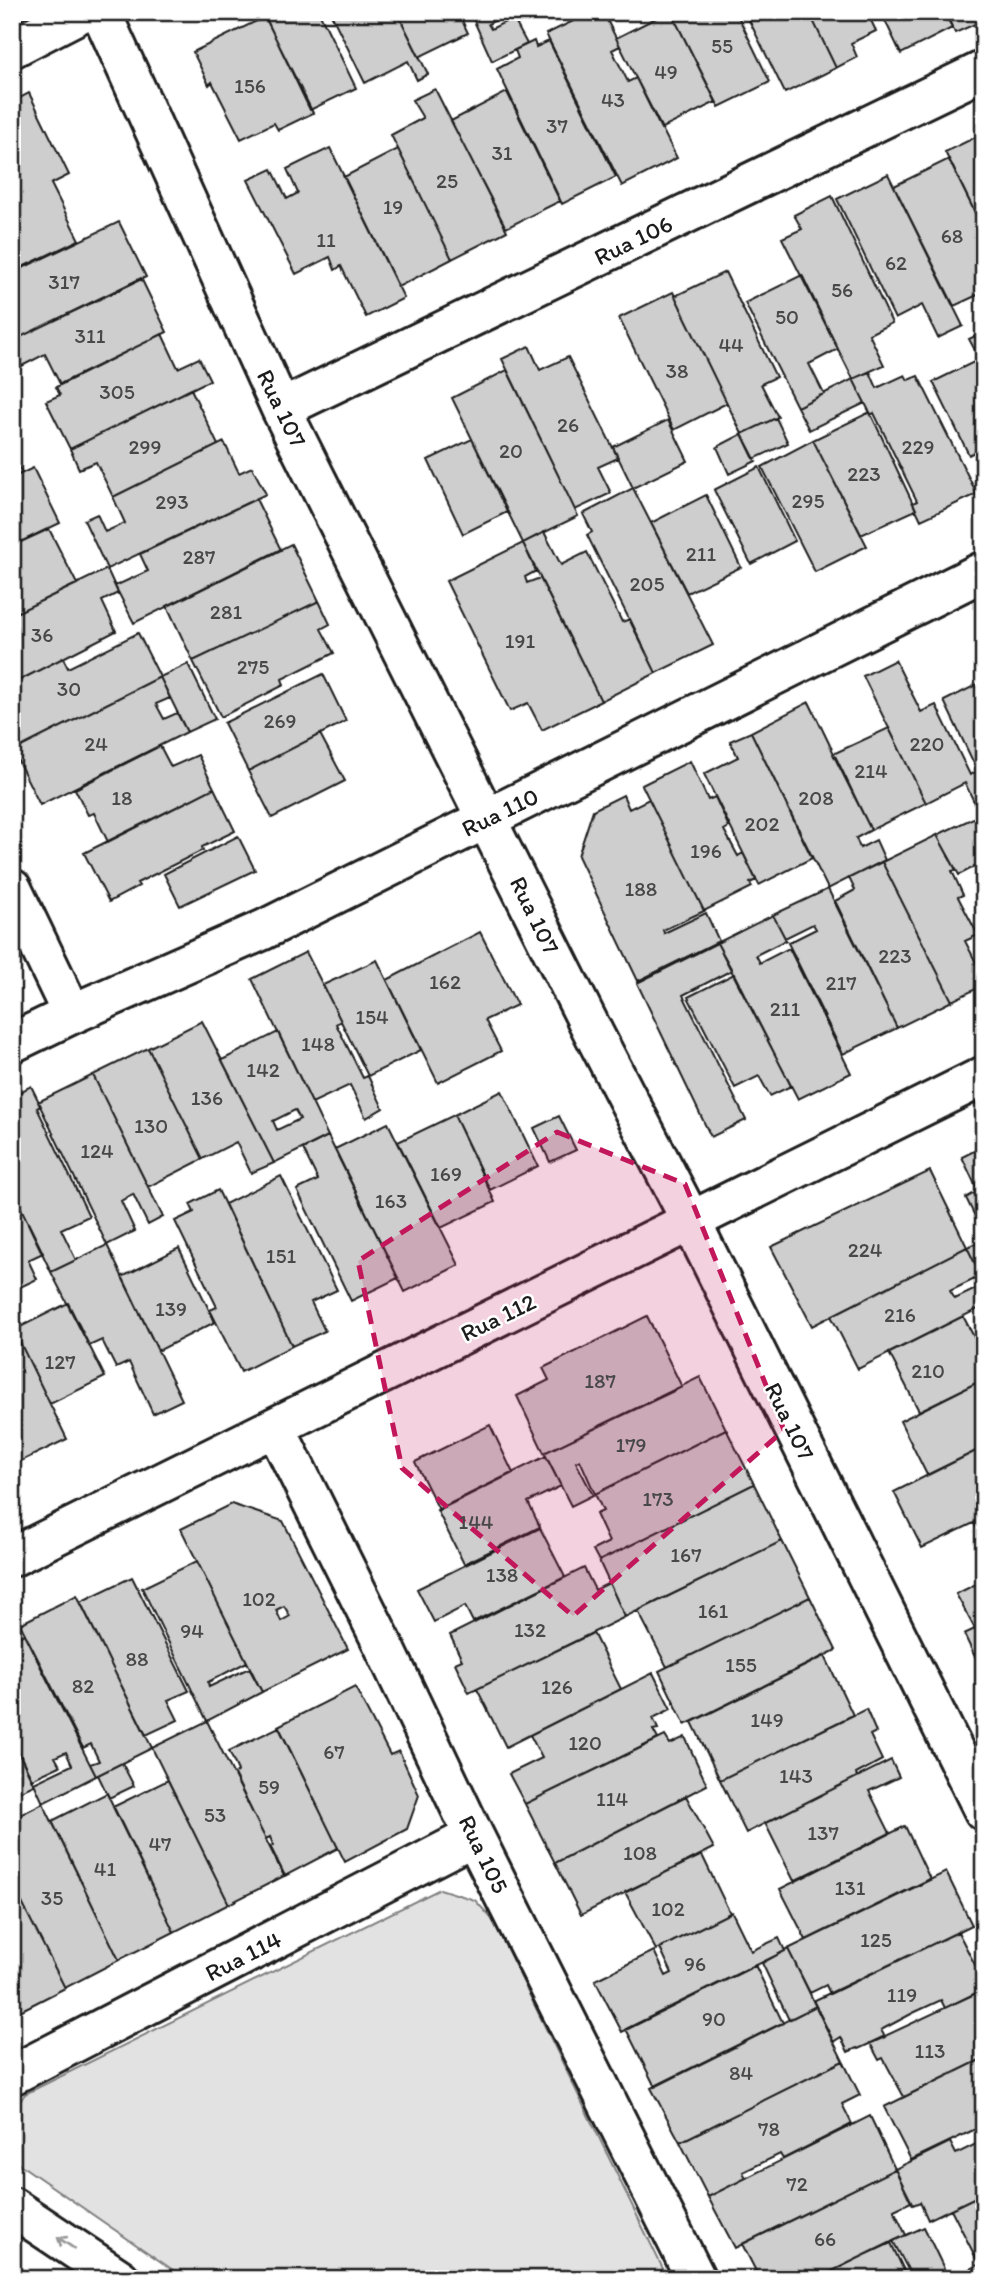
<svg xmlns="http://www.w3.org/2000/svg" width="996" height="2291" font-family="Itim,sans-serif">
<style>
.green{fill:#e2e2e2;stroke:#7f7f7f;stroke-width:2}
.building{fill:#cecece;stroke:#1c1c1c;stroke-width:2;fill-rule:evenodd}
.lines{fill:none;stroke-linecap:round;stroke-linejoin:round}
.minor-casing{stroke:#1c1c1c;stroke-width:44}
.minor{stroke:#fff;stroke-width:38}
.oneway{stroke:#999}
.marked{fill:#c2185b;fill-opacity:0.2;stroke:#c2185b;stroke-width:5;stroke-dasharray:14 9;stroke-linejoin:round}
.labels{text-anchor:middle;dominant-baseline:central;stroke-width:5;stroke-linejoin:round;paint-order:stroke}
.number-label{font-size:21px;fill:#484848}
.street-label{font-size:24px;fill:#1c1c1c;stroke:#fff}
</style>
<rect width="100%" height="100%" fill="#fff"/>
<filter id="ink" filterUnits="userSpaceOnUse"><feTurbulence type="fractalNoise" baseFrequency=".0143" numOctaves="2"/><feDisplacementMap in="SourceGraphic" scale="14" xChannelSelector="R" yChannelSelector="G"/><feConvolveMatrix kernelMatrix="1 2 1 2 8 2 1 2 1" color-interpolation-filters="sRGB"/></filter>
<g filter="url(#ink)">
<path class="green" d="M440,1889L475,1900L493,1920L668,2279H186L12,2159V2113L25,2094Z"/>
<path class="building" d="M263,12H319L356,88L310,110Z
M330,12H397L428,74L417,80L408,61L365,83Z
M397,12H458L468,33L419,57Z
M470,12H511L488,24L491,29L513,18L527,44L492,61Z
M512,12H535L536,15L518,24Z
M592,12H603L620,46L612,50L628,82L636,78L677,158L622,186L546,34Z
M668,12H671L716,102L661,129L616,38Z
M671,12H736L770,82L719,107Z
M745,12H809L836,68L785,93Z
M809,12H867L876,31L851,43L857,57L836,68Z
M881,12H945L952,28L901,54Z
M945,12H984V20L955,33Z
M265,17L313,113L278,130L274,123L241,139L212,82L209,85L193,52Z
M534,41L536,47L549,41L616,177L562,204L497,69L518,58L515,50Z
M435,89L507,231L452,259L391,135L423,118L412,100Z
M507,92L560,201L506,228L451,121Z
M29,93L69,175L51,184L79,240L12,272V102Z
M984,133V231L945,152Z
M330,148L404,298L366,317L341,266L335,270L330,257L296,274L248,180L272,169L287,199L298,193L287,169Z
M398,149L452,259L398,287L344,177Z
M949,159L984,231V292L954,306L894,186Z
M888,174L963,326L938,338L922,305L895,319L837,199Z
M832,196L892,323L869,334L884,365L853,379L782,238L802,229L794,215Z
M119,222L146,277L12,341V273Z
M725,272L776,377L761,384L778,417L742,434L675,296Z
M802,275L838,349L809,364L824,394L797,407L745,303Z
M141,278L167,332L60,384L45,354L12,371V341Z
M673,292L727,403L674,430L619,318Z
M984,332V367L969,339Z
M162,334L178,368L199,358L210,380L70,449L46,401L60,395L56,387Z
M529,346L540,370L568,357L618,458L598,467L611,493L575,510L502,359Z
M980,359L984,367V447L969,455L933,382Z
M507,370L578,516L523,543L452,398Z
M870,372L877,388L905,375L908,380L918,376L977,494L921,520L913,503L917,501L874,413L871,415L853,379Z
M853,379L865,403L809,430L797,407Z
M191,389L218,445L113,497L96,462L79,469L70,449Z
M870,412L916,510L861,535L813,440Z
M776,418L788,443L754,459L742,434Z
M668,420L688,461L633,488L613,447Z
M742,434L756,461L729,474L717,447Z
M472,439L507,512L463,534L428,460Z
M813,440L867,546L815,572L762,467Z
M224,442L239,473L252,467L266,494L107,569L84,520L97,514L105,532L125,523L113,497Z
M12,454L22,473L12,478Z
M759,467L795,541L751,564L714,490Z
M33,468L60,523L12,546V478Z
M633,488L713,645L656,673L587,535L592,532L583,514Z
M706,495L741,567L687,593L651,523Z
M256,499L281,550L134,623L115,586L148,571L140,554Z
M49,529L77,584L12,615V546Z
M544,532L561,565L587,552L622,622L630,619L656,673L601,701L523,543Z
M523,543L536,571L525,577L527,583L540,578L601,701L542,730L528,703L510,711L446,581Z
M291,544L319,601L193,661L167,606Z
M107,569L118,593L102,601L116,631L12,684V615Z
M319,601L330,624L321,629L334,653L282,679L284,685L221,717L193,661Z
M138,633L160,677L21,747L12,730V684L63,658L68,668Z
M895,660L921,712L936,705L970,775L978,771L984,784V813L980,814L965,783L926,803L863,676Z
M188,664L215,719L187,732L160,677Z
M323,674L346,721L248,771L224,723Z
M160,677L170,698L156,704L164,719L177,713L187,732L40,805L13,751Z
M984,681V774L980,776L944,701Z
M809,702L871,830L856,838L860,848L876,840L885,860L828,889L751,732Z
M889,728L926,803L871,830L833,754Z
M751,732L812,858L759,885L704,774L738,757L730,741Z
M320,734L345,781L272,818L248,771Z
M160,746L171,767L198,755L214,788L108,842L94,813L88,815L75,789Z
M690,761L708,800L715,797L729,827L724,830L738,856L743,853L756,880L750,883L752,887L704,911L642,785Z
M214,788L235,831L202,847L203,850L137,883L139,886L109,902L84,853Z
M623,795L629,809L649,799L704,911L663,930L664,933L706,913L719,941L638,981L578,856L593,810Z
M984,813V862L959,875L937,835Z
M937,835L956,870L952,871L963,895L958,897L978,935L965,941L984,978V985L952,1001L882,862Z
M238,836L255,870L180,906L164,874Z
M882,862L952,1001L897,1028L835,901L855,890L849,878Z
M828,889L897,1028L843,1054L788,943L816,929L813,924L785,938L773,915Z
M773,915L786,940L756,955L760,963L789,948L851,1073L798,1099L717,943Z
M480,932L517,1005L485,1020L501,1051L438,1083L387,980Z
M717,943L732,970L683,995L746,1120L711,1137L637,983Z
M306,952L341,1021L336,1024L363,1078L368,1076L383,1108L366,1118L350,1085L312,1103L252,979Z
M377,960L421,1050L368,1076L323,985Z
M734,974L791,1086L770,1096L759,1076L735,1088L688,997Z
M202,1021L274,1163L251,1173L236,1142L203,1159L148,1048Z
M278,1032L328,1136L274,1163L222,1060ZM295,1110L300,1119L277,1130L273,1121Z
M148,1048L203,1159L148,1187L93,1075Z
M93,1075L163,1217L148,1225L133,1194L121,1201L135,1231L107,1245L38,1102Z
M31,1086L41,1106L37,1108L89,1216L61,1229L76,1260L51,1272L12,1190V1096Z
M502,1091L538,1166L490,1190L454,1115Z
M454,1115L495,1202L441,1228L398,1142Z
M559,1116L576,1150L550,1162L534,1128Z
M388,1123L459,1265L405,1292L335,1149Z
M328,1136L398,1278L351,1301L297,1190L318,1180L303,1149Z
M984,1146V1232L983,1233L966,1198L978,1191L962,1157Z
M930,1171L967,1247L812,1326L771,1247Z
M281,1176L337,1290L311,1302L325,1331L292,1346L225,1204Z
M12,1190L43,1253L28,1260L37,1279L12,1291Z
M218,1190L292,1346L241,1372L210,1310L217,1307L175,1221L194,1212L190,1204Z
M984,1240V1277L982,1278L967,1247Z
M107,1245L182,1400L153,1414L129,1362L116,1368L102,1340L89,1346L51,1272Z
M967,1247L981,1276L950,1291L955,1299L984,1285V1306L858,1369L831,1316Z
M179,1248L215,1322L158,1351L122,1277Z
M68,1303L105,1377L50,1404L14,1330Z
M647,1316L682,1387L544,1453L517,1396L549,1380L543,1368Z
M963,1316L984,1356V1379L919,1411L889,1353Z
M14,1330L67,1439L13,1465L12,1331Z
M700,1377L726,1429L595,1494L580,1460L576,1462L593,1495L571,1506L544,1453Z
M984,1379V1447L927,1475L900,1421Z
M490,1425L513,1473L439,1510L415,1462Z
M726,1429L754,1484L599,1561L593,1550L609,1542L596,1514L603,1511L595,1494Z
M984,1447V1518L922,1548L894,1492Z
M546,1456L561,1486L528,1502L540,1527L464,1564L437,1510Z
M754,1484L782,1541L625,1617L599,1561Z
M231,1504L283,1521L348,1649L262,1692L181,1529ZM284,1606L290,1616L281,1621L276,1610Z
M984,1518V1540L974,1523Z
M540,1528L565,1577L473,1622L465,1606L434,1622L417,1589Z
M782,1541L810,1597L667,1667L638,1611Z
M197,1561L247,1662L208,1682L209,1687L249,1668L262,1692L207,1721L142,1588Z
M584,1568L595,1590L609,1583L625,1617L469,1693L455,1663L462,1660L450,1635Z
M132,1577L189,1691L168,1700L178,1720L146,1735L80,1602Z
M984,1580V1650L974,1655L964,1634L975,1629L956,1594Z
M77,1595L152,1748L96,1776L90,1764L99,1761L91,1744L83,1748L20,1624Z
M810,1597L836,1650L685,1725L659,1671Z
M593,1633L621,1689L506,1747L477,1689Z
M24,1634L96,1776L43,1803L34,1783L72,1765L66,1752L55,1757L60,1766L32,1779L12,1739V1640Z
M984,1650V1675L974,1655Z
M825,1656L853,1715L720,1780L692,1722Z
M653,1673L671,1709L653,1718L658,1729L653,1730L658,1739L525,1804L509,1774L542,1758L530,1735Z
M355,1687L390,1755L399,1751L419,1795L407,1829L345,1862L278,1726Z
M866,1709L876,1732L870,1735L882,1760L856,1774L857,1777L746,1833L720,1780Z
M207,1721L284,1876L229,1904L152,1748Z
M279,1727L338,1848L285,1876L270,1846L273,1845L270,1837L266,1839L263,1834L234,1774L238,1771L229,1751Z
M665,1736L670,1744L685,1737L707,1785L555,1863L525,1804Z
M12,1739L34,1785L12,1795Z
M891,1760L899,1777L869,1791L890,1833L794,1881L765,1823Z
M122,1763L134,1786L109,1798L98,1775Z
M168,1780L229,1904L174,1932L113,1807Z
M107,1793L174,1932L119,1960L52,1821Z
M686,1796L714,1848L581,1915L555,1863Z
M43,1803L119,1960L65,1988L12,1883V1832L17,1830L12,1819Z
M905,1826L930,1879L806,1940L780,1889Z
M702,1855L730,1913L656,1950L625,1892Z
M946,1872L972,1925L830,1994L826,1985L810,1993L788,1949Z
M12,1883L65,1988L12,2015Z
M732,1912L751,1951L779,1938L785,1951L622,2032L595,1980L654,1951L666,1976L672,1973L660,1948Z
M958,1932L984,1982V1989L945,2008L941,2000L913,2013L881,2030L885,2037L858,2049L857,2048L848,2052L841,2037L833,2042L813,2001Z
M788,1949L816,2006L789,2020L762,1963Z
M755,1965L783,2023L655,2087L626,2029Z
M981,1991L984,1997V2058L904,2097L883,2058L879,2060L870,2043Z
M816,2006L843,2061L680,2142L651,2088Z
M984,2058V2125L911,2160L884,2107Z
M843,2061L860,2095L842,2104L852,2124L783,2159L780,2154L743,2172L746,2178L708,2197L680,2142Z
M870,2116L895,2169L735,2248L708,2197Z
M984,2140V2193L928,2220L920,2202L913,2205L895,2169L950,2142L956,2154Z
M895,2169L911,2202L894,2210L906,2235L816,2279H760L742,2244Z
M984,2193V2259L978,2262L951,2209Z
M924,2227L949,2279H913L893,2241Z
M891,2243L908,2279H816L863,2256Z
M984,2262V2279H949Z"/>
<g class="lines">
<g class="minor-casing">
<path id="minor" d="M101,12L281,409L594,1034L691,1221L984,1811
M12,48L82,12
M281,409L984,70
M12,889L72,1014
M12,1043L72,1014L263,930L984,571
M275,1427L381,1640L474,1836L696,2279
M12,1557L984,1076
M12,2075L474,1836
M12,2207L120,2279"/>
</g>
<use href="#minor" class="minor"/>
</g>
<defs><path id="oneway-shaft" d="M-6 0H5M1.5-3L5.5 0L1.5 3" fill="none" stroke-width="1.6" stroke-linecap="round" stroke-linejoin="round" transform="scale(1.75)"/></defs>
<use class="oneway" href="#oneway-shaft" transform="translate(66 2243) rotate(-146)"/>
</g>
<path class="marked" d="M557,1132L685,1184L784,1430L573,1616L402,1468L358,1261Z"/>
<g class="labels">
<g class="number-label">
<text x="722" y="45">55</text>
<text x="666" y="71">49</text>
<text x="250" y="85">156</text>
<text x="613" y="99">43</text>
<text x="557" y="125">37</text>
<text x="502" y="152">31</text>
<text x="447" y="180">25</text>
<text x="393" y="206">19</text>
<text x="952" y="235">68</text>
<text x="326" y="239">11</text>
<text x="896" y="262">62</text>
<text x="64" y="281">317</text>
<text x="842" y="289">56</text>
<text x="787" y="316">50</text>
<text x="90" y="335">311</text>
<text x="731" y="344">44</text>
<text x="677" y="370">38</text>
<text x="117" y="391">305</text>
<text x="568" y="424">26</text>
<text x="145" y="446">299</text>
<text x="918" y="446">229</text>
<text x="511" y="450">20</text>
<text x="864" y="473">223</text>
<text x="808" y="500">295</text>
<text x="172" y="501">293</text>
<text x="701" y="553">211</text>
<text x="199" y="556">287</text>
<text x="647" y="583">205</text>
<text x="226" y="611">281</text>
<text x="42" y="634">36</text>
<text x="520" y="640">191</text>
<text x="253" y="666">275</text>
<text x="69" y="688">30</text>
<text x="280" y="720">269</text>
<text x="96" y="743">24</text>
<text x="927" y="743">220</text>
<text x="871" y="770">214</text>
<text x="122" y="797">18</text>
<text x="816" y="797">208</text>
<text x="762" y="823">202</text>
<text x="706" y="850">196</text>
<text x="641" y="888">188</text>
<text x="895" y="955">223</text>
<text x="445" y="981">162</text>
<text x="841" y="982">217</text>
<text x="785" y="1008">211</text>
<text x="372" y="1016">154</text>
<text x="318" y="1043">148</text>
<text x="263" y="1069">142</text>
<text x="207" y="1097">136</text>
<text x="151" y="1125">130</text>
<text x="97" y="1150">124</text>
<text x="446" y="1173">169</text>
<text x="391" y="1200">163</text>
<text x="865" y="1249">224</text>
<text x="281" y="1255">151</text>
<text x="171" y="1308">139</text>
<text x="900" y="1314">216</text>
<text x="60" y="1361">127</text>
<text x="928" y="1370">210</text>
<text x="600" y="1380">187</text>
<text x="631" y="1444">179</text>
<text x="658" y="1498">173</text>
<text x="476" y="1521">144</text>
<text x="686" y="1554">167</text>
<text x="502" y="1574">138</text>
<text x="259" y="1598">102</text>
<text x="713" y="1610">161</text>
<text x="530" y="1629">132</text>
<text x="192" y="1630">94</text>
<text x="137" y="1658">88</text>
<text x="741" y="1664">155</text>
<text x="83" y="1685">82</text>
<text x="557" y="1686">126</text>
<text x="767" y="1719">149</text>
<text x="585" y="1742">120</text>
<text x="334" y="1751">67</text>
<text x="796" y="1775">143</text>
<text x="269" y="1786">59</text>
<text x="612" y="1798">114</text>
<text x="215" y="1814">53</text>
<text x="823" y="1832">137</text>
<text x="160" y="1843">47</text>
<text x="640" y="1852">108</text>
<text x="105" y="1868">41</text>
<text x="850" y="1887">131</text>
<text x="52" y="1897">35</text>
<text x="668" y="1908">102</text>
<text x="876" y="1939">125</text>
<text x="695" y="1963">96</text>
<text x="902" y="1994">119</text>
<text x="714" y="2018">90</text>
<text x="930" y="2050">113</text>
<text x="741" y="2072">84</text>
<text x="769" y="2128">78</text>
<text x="797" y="2183">72</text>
<text x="825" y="2238">66</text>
</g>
<g class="street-label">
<text transform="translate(633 240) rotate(-26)">Rua 106</text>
<text transform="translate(282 408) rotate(64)">Rua 107</text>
<text transform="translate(500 812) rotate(-26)">Rua 110</text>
<text transform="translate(535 915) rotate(64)">Rua 107</text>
<text transform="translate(498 1317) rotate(-26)">Rua 112</text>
<text transform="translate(790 1421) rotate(64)">Rua 107</text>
<text transform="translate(484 1854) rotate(64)">Rua 105</text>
<text transform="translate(243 1956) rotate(-27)">Rua 114</text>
</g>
</g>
<rect width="996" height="2291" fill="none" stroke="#fff" stroke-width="42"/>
<rect x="21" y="21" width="954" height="2249" fill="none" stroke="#1c1c1c" stroke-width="2.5" filter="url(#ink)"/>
</svg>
